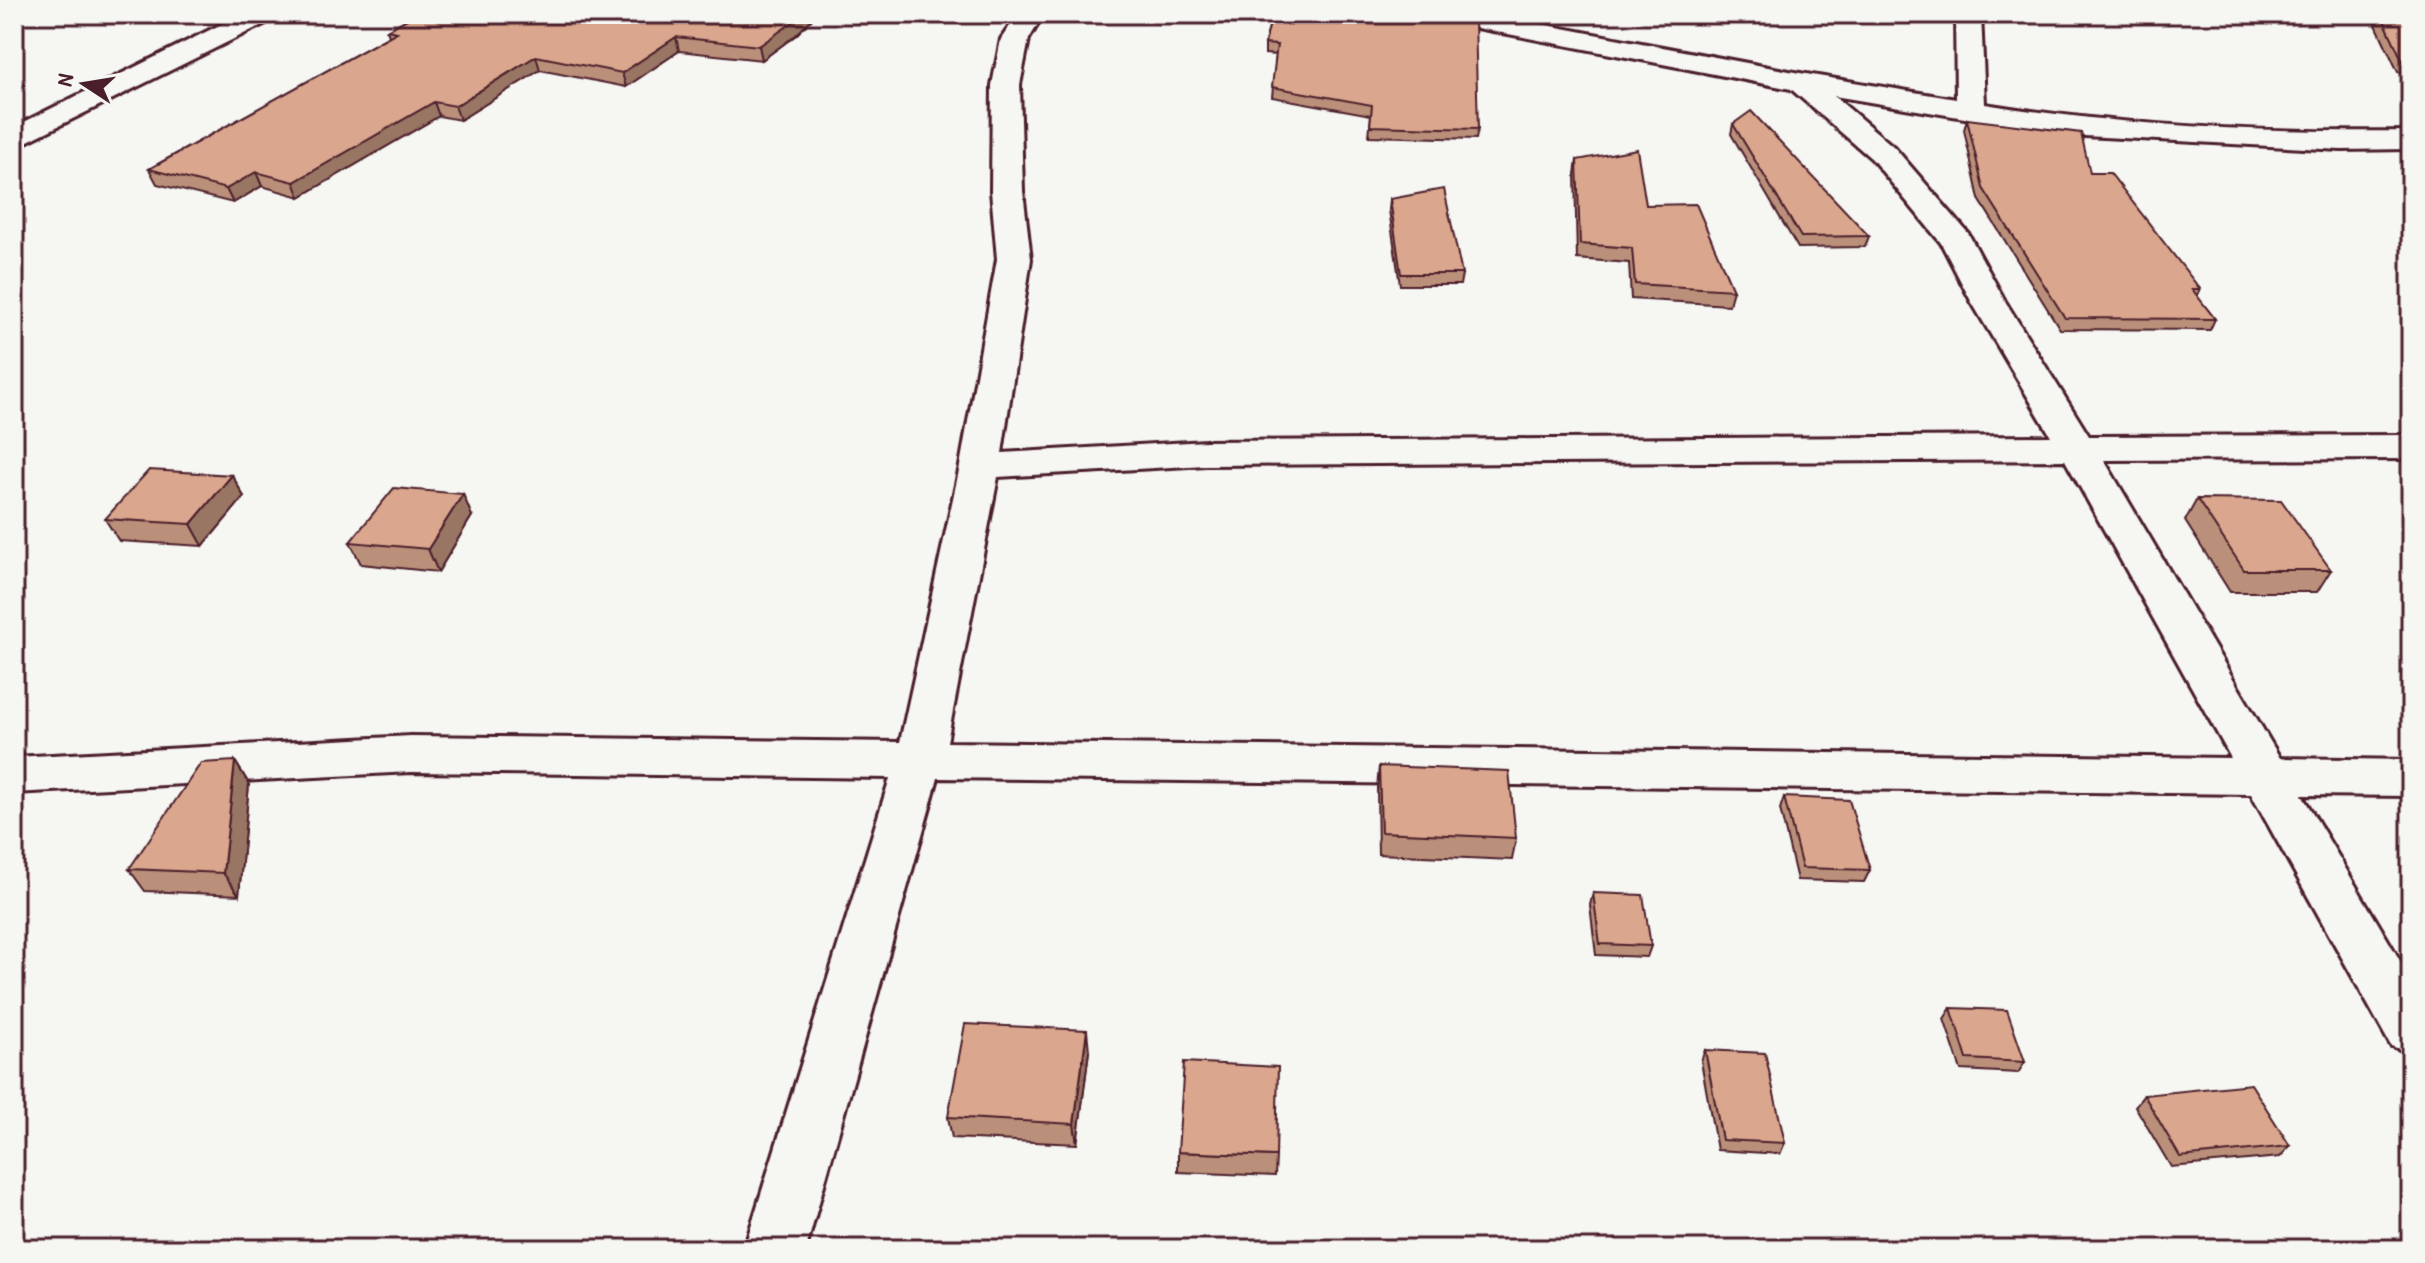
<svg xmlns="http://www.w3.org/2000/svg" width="2425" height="1263" font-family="'Patrick Hand',sans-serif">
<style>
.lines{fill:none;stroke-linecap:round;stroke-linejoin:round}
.minor-casing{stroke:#4a1f2b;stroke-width:6}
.minor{fill:#f6f6f2;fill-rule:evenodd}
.wall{fill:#bb907a;stroke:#4a1f2b;stroke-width:2}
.shaded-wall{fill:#997563;stroke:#4a1f2b;stroke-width:2}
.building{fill:#daa78e;stroke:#4a1f2b;stroke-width:2}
</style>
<rect width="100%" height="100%" fill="#f6f6f2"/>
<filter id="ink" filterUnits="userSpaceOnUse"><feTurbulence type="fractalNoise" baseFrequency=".0125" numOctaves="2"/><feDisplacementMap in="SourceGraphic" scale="16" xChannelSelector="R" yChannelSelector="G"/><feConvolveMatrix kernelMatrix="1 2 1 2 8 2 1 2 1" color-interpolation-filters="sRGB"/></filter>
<g filter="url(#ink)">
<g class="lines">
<g class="minor-casing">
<path id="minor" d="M242,14H276L272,20L14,148V127Z
M1018,14H1044L1029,39L1020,85L1023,191L1031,259L1002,453L1206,441L2051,436L1971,301L1941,243L1872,159L1791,89L1446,22L1437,20L1433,14H1488L1800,73L1956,99L1955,14H1981L1985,104C2121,126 2273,133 2411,131V149L2341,150L2066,135L1834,96L1894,147L1968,233L2005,301L2089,436L2411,435V459L2104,460L2280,758L2411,760V796L2302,795L2411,979V1053L2391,1046L2251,794L938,778L806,1249H744L890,778L411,772L14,793V757L411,736L900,742L960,466L997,259L991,191L992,85L1001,39ZM2065,460L2231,758L947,742L998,477L1206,465Z"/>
</g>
<use href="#minor" class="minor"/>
</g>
<path class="wall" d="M416,14H817L796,35L762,60L679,51L626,87L540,70L460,120L439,116L300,197L262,186L233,203L157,184L149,169L389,36L387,30Z
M1272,14L1478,129L1476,139L1369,136L1371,115L1272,97L1276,55L1265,54V44Z
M2371,14H2411V74L2398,72Z
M1967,119L2090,173L2200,289L2197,296L2215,319L2210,330L2060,329L1979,199L1964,130Z
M1733,124L1869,236L1865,247L1798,248L1731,134Z
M1577,160L1646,205L1733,290L1729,305L1631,299L1629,263L1577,259L1575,174Z
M1390,199L1462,274L1460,285H1400L1389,210Z
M232,475L244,497L203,546L119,541L105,519Z
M2197,499L2331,570L2317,592H2230L2185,521Z
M472,516L438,572L361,564L350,542Z
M235,761L249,784L239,895L145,891L129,869Z
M1379,766L1516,838L1512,860L1378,854L1377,788Z
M1784,797L1870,870L1864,882L1797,880L1780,809Z
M1593,893L1651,946L1647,957L1596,955L1590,905Z
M1951,1008L2025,1062L2018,1073L1961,1070L1944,1019Z
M1705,1050L1785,1143L1780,1154L1717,1150L1701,1061Z
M1089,1051L1077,1144L952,1138L948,1117Z
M2144,1095L2290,1146L2280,1157L2171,1167L2135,1106Z
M1178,1152L1276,1156L1275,1176L1178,1172Z"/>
<path class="shaded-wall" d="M801,14H817L796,35L762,60L759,46Z
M676,37L679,51L626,87L622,73Z
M536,56L540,70L460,120L455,106Z
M434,102L439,116L300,197L294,182Z
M256,172L262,186L233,203L226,189Z
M232,475L244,497L203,546L191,524Z
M463,494L472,516L438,572L428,549Z
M235,761L249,784L239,895L223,873Z
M1087,1030L1089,1051L1077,1144L1074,1124Z"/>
<path class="building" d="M416,14H801L793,22L759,46L676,37L622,73L536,56L455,106L434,102L294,182L256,172L226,189L149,169L397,32L387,30Z
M1272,14H1441L1475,21L1478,129L1370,126L1372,105L1272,87L1277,45L1265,44Z
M2381,14H2411V63L2403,62Z
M1751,111L1869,236L1801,237L1733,124Z
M1967,119L2081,133L2090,173H2110L2200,289H2192L2215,319L2065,318L1983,188Z
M1637,149L1646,205L1696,204L1733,290L1635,284L1632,248L1580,244L1577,160Z
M1444,189L1462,274H1401L1390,199Z
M149,470L232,475L191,524L105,519Z
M394,488L463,494L428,549L350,542Z
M2197,499L2281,500L2331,570H2244Z
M235,761L223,873L129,869L201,763Z
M1379,766L1509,771L1516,838L1381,832Z
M1784,797L1849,800L1870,870L1802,868Z
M1593,893L1643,895L1651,946L1600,944Z
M1951,1008L2007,1010L2025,1062L1967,1059Z
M965,1024L1087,1030L1074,1124L948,1117Z
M1705,1050L1765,1053L1785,1143L1722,1140Z
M1184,1062L1278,1067L1276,1156L1178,1152Z
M2251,1084L2290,1146L2180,1157L2144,1095Z"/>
</g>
<rect width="2425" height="1263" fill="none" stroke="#f6f6f2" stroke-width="48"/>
<rect x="24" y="24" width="2377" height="1215" fill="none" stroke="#4a1f2b" stroke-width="3" filter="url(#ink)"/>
<g transform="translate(84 84) rotate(282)" stroke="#f6f6f2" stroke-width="6" paint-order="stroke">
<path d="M0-6L14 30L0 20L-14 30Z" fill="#4a1f2b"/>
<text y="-12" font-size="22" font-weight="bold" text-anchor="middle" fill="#4a1f2b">N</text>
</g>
</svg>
